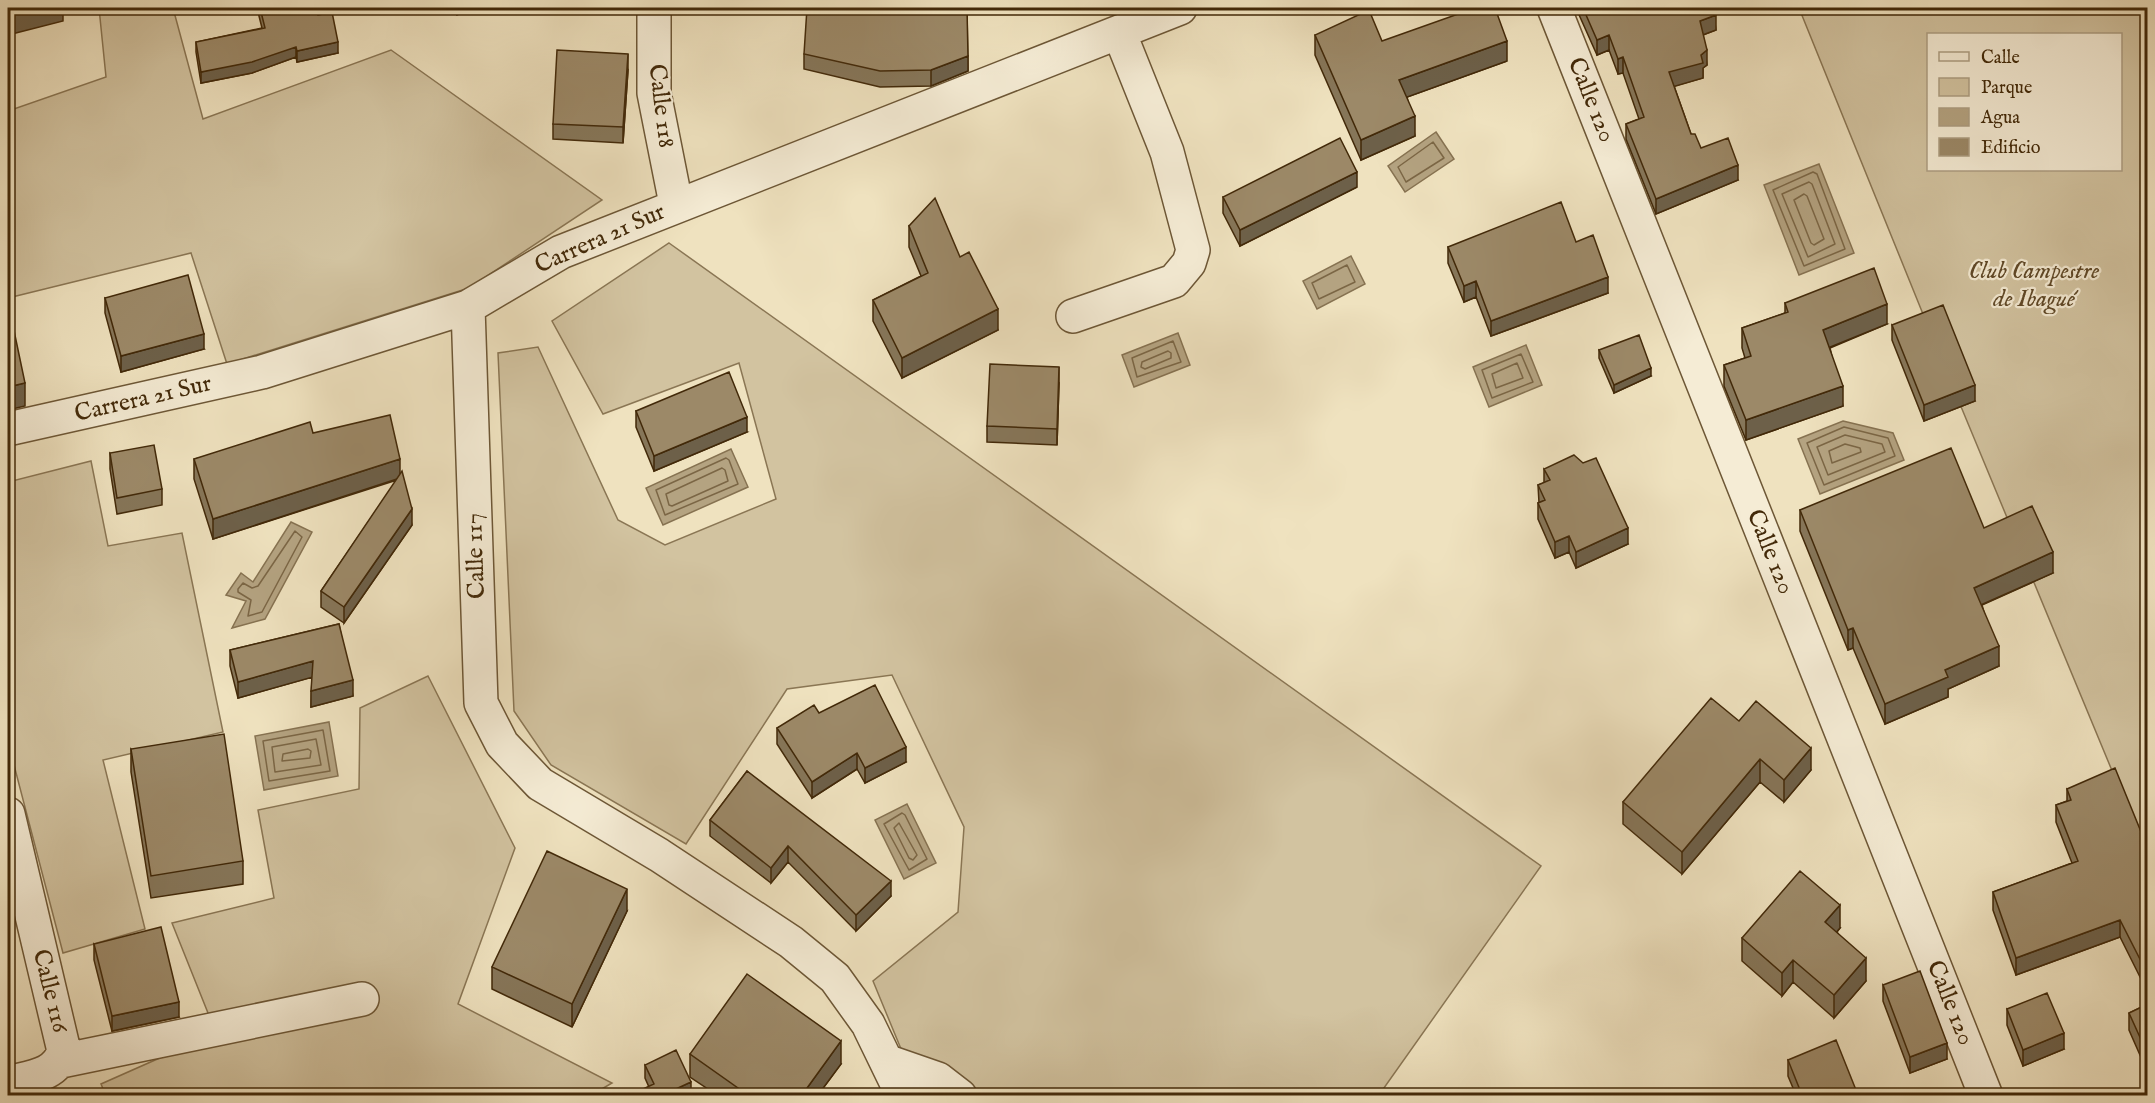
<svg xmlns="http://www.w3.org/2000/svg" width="2155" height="1103" font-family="'IM FELL English',serif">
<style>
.green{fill:#d2c3a0;stroke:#8a7654;stroke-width:1.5;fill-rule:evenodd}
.water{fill:#b4a381;stroke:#867251;stroke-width:1.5}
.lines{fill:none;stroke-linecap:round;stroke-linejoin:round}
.shore{stroke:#7b6645;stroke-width:1.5}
.street-casing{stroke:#6d5736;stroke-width:36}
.street{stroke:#f5ecd5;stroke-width:33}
.wall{fill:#867659;stroke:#422909;stroke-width:1.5}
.shaded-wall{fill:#6d6049;stroke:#422909;stroke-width:1.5}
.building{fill:#9c8968;stroke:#422909;stroke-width:1.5}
.labels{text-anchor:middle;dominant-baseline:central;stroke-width:4.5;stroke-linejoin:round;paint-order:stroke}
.street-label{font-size:24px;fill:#422909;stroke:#f5ecd5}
.park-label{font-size:24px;font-style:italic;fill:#5f4827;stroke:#f5ecd5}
</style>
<rect width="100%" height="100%" fill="#efe2bf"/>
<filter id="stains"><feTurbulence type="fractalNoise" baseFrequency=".00333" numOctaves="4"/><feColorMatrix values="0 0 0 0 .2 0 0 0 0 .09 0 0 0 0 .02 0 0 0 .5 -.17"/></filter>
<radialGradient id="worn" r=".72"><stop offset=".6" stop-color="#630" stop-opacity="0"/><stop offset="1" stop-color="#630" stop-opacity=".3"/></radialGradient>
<path class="green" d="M99,8H173L203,119L391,50L602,200L469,288L227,364L191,253L8,298V111L106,77Z
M1799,8H2147V855L1940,356ZM1928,34H2120V170H1928Z
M669,243L1541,866L1379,1095H920L873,981L958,912L964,827L892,675L787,689L686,844L551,765L514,711L498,353L538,347L618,520L665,545L776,499L739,363L603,414L552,321Z
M91,461L108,546L182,533L223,732L103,760L145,929L63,953L8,742V482Z
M428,676L515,848L458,1004L612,1083L590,1096H106L101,1084L216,1033L172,923L274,898L258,810L359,789L360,708Z"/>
<path class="water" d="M1436,132L1454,159L1405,192L1388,166Z
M1819,164L1854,253L1799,275L1764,185Z
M1351,256L1365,284L1317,309L1303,281Z
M1178,333L1190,365L1134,387L1122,355Z
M1526,345L1542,385L1489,407L1473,367Z
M1843,421L1893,433L1904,460L1820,494L1798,439Z
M731,449L748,487L663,525L646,488Z
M291,522L312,532L265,619L232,628L246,601L226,595L241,573L253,582Z
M329,722L338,776L264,790L255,736Z
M907,804L936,863L904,879L875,820Z"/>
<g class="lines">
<path class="shore" d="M1433,142L1444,158L1406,182L1398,167Z
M1813,172L1817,174L1845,249L1804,266L1773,190Z
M1809,182L1812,184L1835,244L1808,257L1782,194Z
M1804,194L1807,196L1824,239L1814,245L1811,243L1794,200Z
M1347,265L1355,282L1319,299L1312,283Z
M1173,341L1181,362L1137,377L1132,358Z
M1168,351L1171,353V358L1145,369L1141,367L1142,362Z
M1521,354L1533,382L1492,398L1482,370Z
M1517,363L1523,378L1496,388L1492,374Z
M1844,427L1888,438L1895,456L1824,485L1807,443Z
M1845,435L1882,444L1885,452L1828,475L1817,447Z
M1845,444L1860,448L1861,452L1832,463L1829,451Z
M726,458L729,460L738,484L665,515L656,490Z
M722,468L725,470L728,481L672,506L669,505L666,494Z
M295,531L302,537L262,612L248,616L251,600L238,592V589L243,583L252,588L258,586Z
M323,730L330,771L269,781L263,741Z
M316,739L321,765L275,772L272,747Z
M308,749L311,751L310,758L282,761L283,754Z
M902,813L905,815L927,859L909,870L884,824Z
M899,823L917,855L913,860L909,858L894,828Z"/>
<g class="street-casing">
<path id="street" d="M654,8V93L676,204
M1554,8L1986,1096
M468,307L481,703L502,744L540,784L659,855L791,942L835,978L868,1024L903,1096
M1073,316L1174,281L1189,263L1193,250L1167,152L1119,32
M8,429L262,372L468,307L561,252L1180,8
M8,814L64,1051C56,1076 30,1077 8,1083
M61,1061L362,999
M886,1061L938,1079L960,1096"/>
</g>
<use href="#street" class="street"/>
</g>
<path class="wall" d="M257,8H316L318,15L338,53L297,62L296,57L252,73L201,83L196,52V42L262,28Z
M910,8H967L968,71L931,86L880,87L804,69V54L910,14Z
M1576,8H1713L1716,30L1703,35L1707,65L1703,68V78L1674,86L1691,134L1701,148L1738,180L1656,214L1626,139V124L1639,119L1623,73L1618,74L1609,50L1597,55Z
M1315,35L1382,41L1507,61L1407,97L1415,136L1361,160L1315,55Z
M628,70L623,143L553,139V124Z
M1357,187L1240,246L1223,213V197Z
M909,226L960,257L998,330L902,378L873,321V300L921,276L909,247Z
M1576,242L1608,293L1491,336L1476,297L1464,302L1448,263V247Z
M105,298L204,349L121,372L105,313Z
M1785,303L1887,324L1830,348L1843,406L1746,440L1724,386V365L1745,358L1742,348V328L1785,313Z
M1892,325L1975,401L1924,421L1892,340Z
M1599,350L1651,376L1614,393L1599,358Z
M1059,383L1057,445L987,442V426Z
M636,411L747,432L654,471L636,427Z
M313,433L400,474L412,525L344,623L321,607V591L397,480L213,539L194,479V459Z
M110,453L162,489V505L117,514L110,469Z
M1544,469L1628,544L1576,568L1569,552L1555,558L1538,519V503H1539L1538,485L1544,483Z
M1800,510L1984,528L2053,573L1982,605L1999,666L1948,689V697L1885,724L1853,648L1848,650L1800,531Z
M339,624L353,696L311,707L312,677L238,698L230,666V650Z
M819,713L906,762L865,783L857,769L812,798L777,744V728Z
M1739,721L1811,770L1784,802L1760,782L1682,874L1623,824V802Z
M131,749L243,861V884L151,898L131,772Z
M747,771L891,896L856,931L788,862L771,883L710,836V820Z
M2067,789L2148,849V993L2120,937L2016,975L1993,910V892L2072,863L2056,822V805L2067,801Z
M627,911L572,1027L492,989V967Z
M1840,928L1837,932L1866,981L1834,1018L1793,982L1782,996L1742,961V938Z
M94,944L179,1017L112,1031L94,960Z
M1883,985L1947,1059L1910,1073L1883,1001Z
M2148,1004V1095H2146L2144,1089V1071H2147L2129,1030V1013Z
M2007,1009L2064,1049L2023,1066L2007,1025Z
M690,1054L841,1064L818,1095H717L690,1077Z
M1788,1060L1858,1095H1796L1788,1076Z
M645,1065L691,1095L649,1087L645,1078Z"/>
<path class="shaded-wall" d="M8,8H63V21L8,35Z
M457,8H475L457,15Z
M1716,15V30L1700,36V21Z
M1609,35V50L1597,55V40Z
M1507,41V61L1399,100V80Z
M338,42V53L297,62V51Z
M296,47V57L252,73L201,83V72Z
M1707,50V65L1703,68V78L1669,88V72L1701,55Z
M628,54V70L623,143V127Z
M968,56V71L931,86V70Z
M1623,57V73L1618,74V59Z
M1415,116V136L1361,160V140Z
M1738,165V180L1656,214V199Z
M1357,172V187L1240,246V230Z
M1608,277V293L1491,336V321Z
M1476,281V297L1464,302V286Z
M1887,304V324L1823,350V330Z
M998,309V330L902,378V358Z
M204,334V349L121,372V356Z
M1059,367V383L1057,445V429Z
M1651,368V376L1614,393V385Z
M25,383V406L8,410V387Z
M1975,385V401L1924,421V405Z
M1843,386V406L1746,440V420Z
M747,417V432L654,471V456Z
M400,459V478L213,539V519Z
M412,509V525L344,623V607Z
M1628,528V544L1576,568V552Z
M1569,536V552L1555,558V542Z
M2053,552V573L1974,608V588Z
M1853,628V648L1848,650V630Z
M1999,646V666L1948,689V697L1885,724V704L1945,670Z
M313,661V677L238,698V682Z
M353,680V696L311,707V691Z
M906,747V762L865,783V768Z
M1811,748V770L1784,802V780Z
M857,753V769L812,798V782Z
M1760,759V782L1682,874V852Z
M788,846V862L771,883V868Z
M891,881V896L856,931V915Z
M627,889V911L572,1027V1004Z
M1840,905V928L1825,945V922Z
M2120,920V937L2016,975V958Z
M1866,958V981L1834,1018V995Z
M1793,960V982L1782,996V973Z
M179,1002V1017L112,1031V1016Z
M2064,1033V1049L2023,1066V1050Z
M841,1041V1064L818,1095H802Z
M1947,1043V1059L1910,1073V1057Z
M691,1082V1095H665V1094Z"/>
<path class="building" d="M260,8H316L318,15L332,12L338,42L297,51L296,47L252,62L201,72L196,42L265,28Z
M807,8H878L911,14V8H967L968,56L931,70L880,71L804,54Z
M1475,8H1495L1507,41L1399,80L1415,116L1361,140L1315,35L1369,10L1382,41Z
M1583,8H1713L1716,15L1700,21L1707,50L1701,55L1703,63L1669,72L1691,134H1695L1701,148L1728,138L1738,165L1656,199L1626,124L1644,117L1623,57L1618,59L1609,35L1597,40Z
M557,50L628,54L623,127L553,124Z
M1340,138L1357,172L1240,230L1223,197Z
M935,198L960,257L969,252L998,309L902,358L873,300L928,273L909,226Z
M1561,202L1576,242L1593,235L1608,277L1491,321L1476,281L1464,286L1448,247Z
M1874,268L1887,304L1823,330L1843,386L1746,420L1724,365L1751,356L1742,328L1788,312L1785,303Z
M188,275L204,334L121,356L105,298Z
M8,302L25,383L8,387Z
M1943,305L1975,385L1924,405L1892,325Z
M1639,335L1651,368L1614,385L1599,350Z
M990,364L1059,367L1057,429L987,426Z
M729,372L747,417L654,456L636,411Z
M390,415L400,459L213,519L194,459L310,422L313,433Z
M154,445L162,489L117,498L110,453Z
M1951,448L1984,528L2032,506L2053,552L1974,588L1999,646L1945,670L1948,677L1885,704L1853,628L1848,630L1800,510Z
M1574,455L1583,463L1596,458L1628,528L1576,552L1569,536L1555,542L1538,503L1545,500L1538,485L1550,480L1544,469Z
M402,471L412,509L344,607L321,591Z
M339,624L353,680L311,691L313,661L238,682L230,650Z
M875,685L906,747L865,768L857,753L812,782L777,728L814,705L819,713Z
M1711,698L1739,721L1756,701L1811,748L1784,780L1760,759L1682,852L1623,802Z
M224,734L243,861L151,876L131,749Z
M2115,768L2148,849V975L2120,920L2016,958L1993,892L2078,861L2056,805L2071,800L2067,789Z
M747,771L891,881L856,915L788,846L771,868L710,820Z
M547,851L627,889L572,1004L492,967Z
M1800,871L1840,905L1825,922L1866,958L1834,995L1793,960L1782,973L1742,938Z
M161,927L179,1002L112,1016L94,944Z
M1920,971L1947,1043L1910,1057L1883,985Z
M747,974L841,1041L802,1095H748L690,1054Z
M2047,993L2064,1033L2023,1050L2007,1009Z
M2148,1004V1055L2129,1013Z
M1836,1040L1858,1095H1802L1788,1060Z
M676,1050L691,1082L665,1094V1095H630L654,1084L645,1065Z
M2148,1070V1084L2144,1071Z"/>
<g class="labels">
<g class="street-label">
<text transform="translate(1591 100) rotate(68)">Calle 120</text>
<text transform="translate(661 106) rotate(83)">Calle 118</text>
<text transform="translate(600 239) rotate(-24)">Carrera 21 Sur</text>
<text transform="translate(143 399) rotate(-13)">Carrera 21 Sur</text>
<text transform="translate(1770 552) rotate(68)">Calle 120</text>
<text transform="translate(476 556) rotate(-92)">Calle 117</text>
<text transform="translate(50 991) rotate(76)">Calle 116</text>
<text transform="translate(1950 1003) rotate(68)">Calle 120</text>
</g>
<g class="park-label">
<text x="2034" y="271">Club Campestre<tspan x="2034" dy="28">de Ibagué</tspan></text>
</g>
</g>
<rect width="2155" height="1103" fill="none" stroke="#efe2bf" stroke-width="30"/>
<rect x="9" y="9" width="2137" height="1085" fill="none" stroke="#422909" stroke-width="3"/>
<rect x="15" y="15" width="2125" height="1073" fill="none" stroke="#422909" stroke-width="1.5"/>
<rect x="1927" y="33" width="195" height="138" fill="#f5ecd5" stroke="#ad9e83" stroke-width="1.5"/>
<rect x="1939" y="52" width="30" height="9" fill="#f5ecd5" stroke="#ad9e83" stroke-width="1.5"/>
<text x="1981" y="63" font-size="18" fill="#422909">Calle</text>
<rect x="1939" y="78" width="30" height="18" fill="#d2c3a0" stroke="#ad9e83" stroke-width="1.5"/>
<text x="1981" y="93" font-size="18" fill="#422909">Parque</text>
<rect x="1939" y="108" width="30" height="18" fill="#b4a381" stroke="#ad9e83" stroke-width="1.5"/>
<text x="1981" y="123" font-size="18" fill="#422909">Agua</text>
<rect x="1939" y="138" width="30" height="18" fill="#9c8968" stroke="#ad9e83" stroke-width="1.5"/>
<text x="1981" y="153" font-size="18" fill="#422909">Edificio</text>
<rect width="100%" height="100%" filter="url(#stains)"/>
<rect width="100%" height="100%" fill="url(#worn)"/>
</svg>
